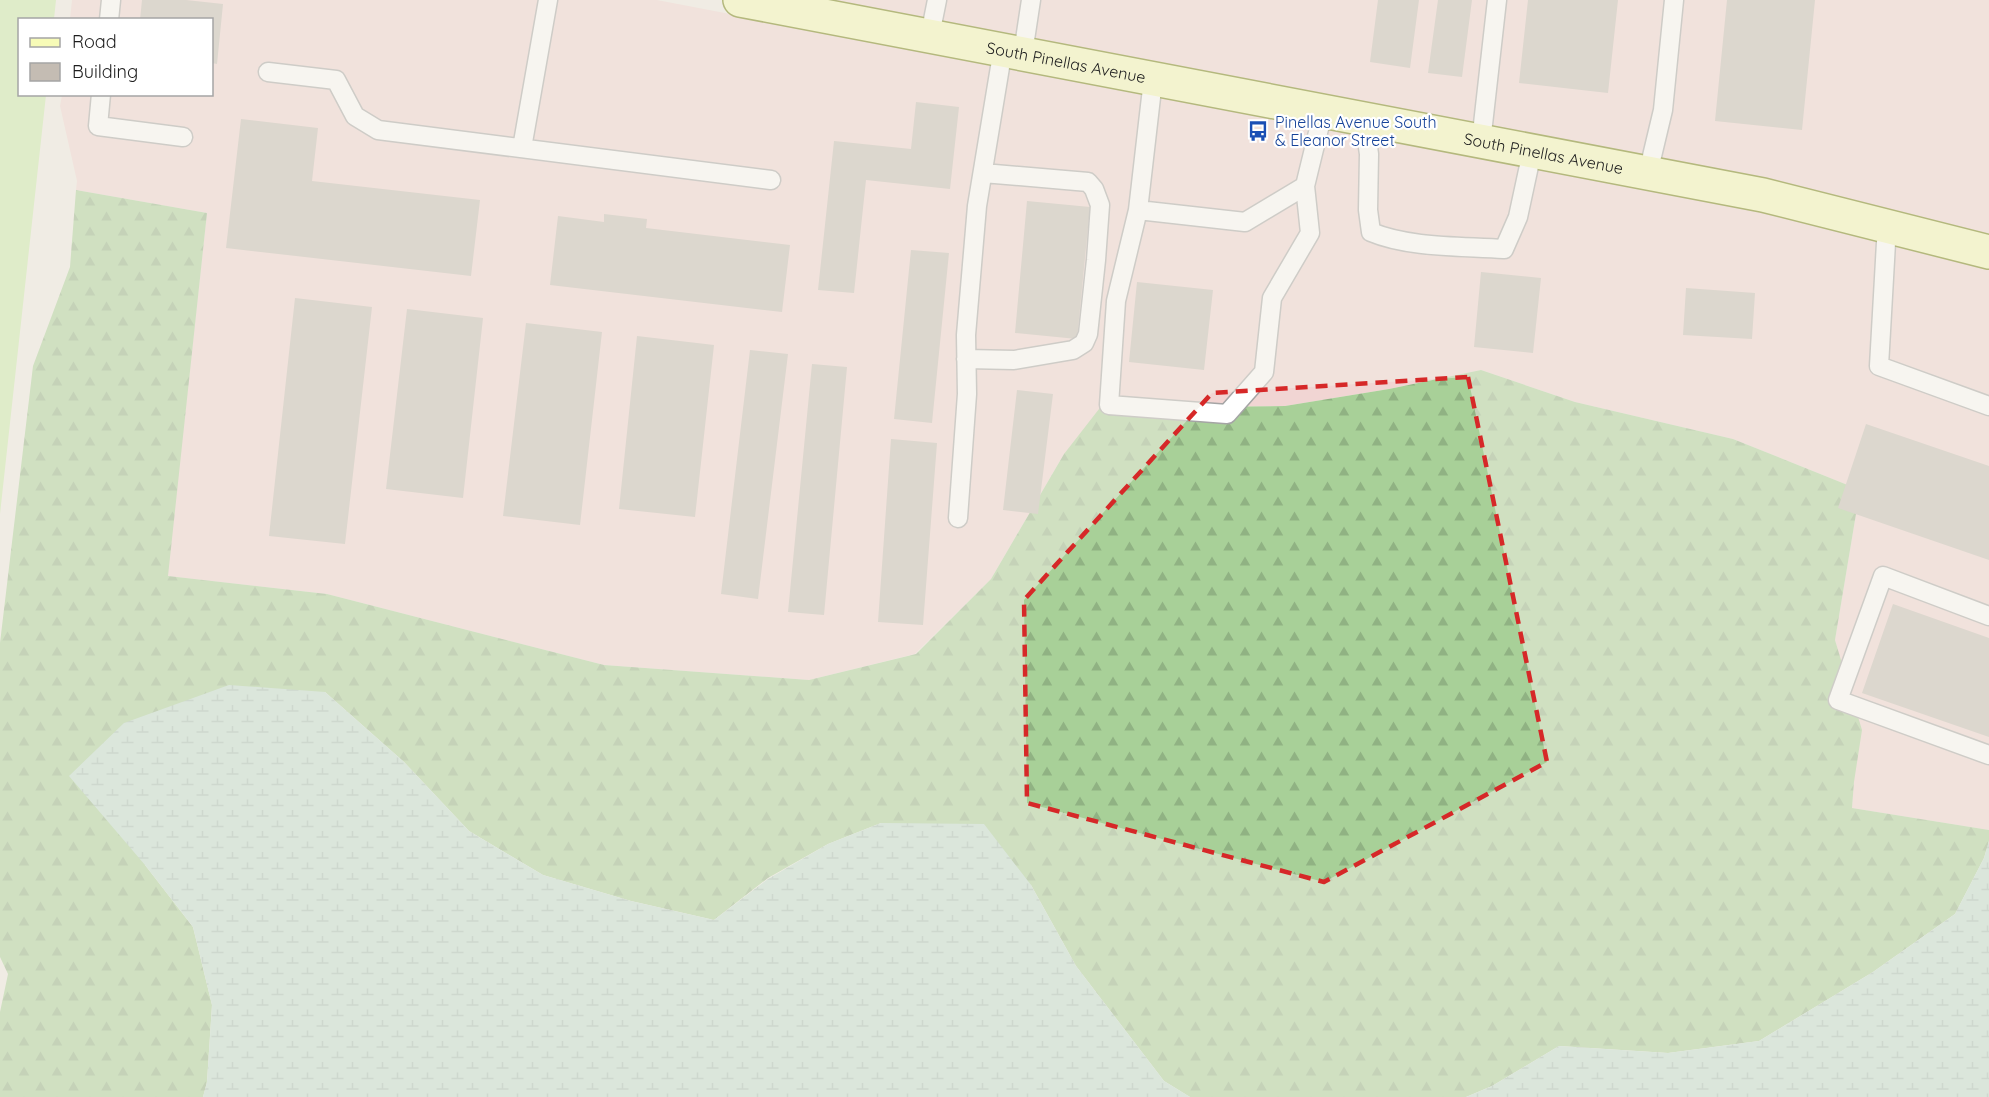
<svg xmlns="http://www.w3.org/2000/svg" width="1989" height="1097" font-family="Quicksand,sans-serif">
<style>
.commercial{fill:#f1d5d3}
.grass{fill:#c9eba9}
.forest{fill:url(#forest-firs)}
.wetland{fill:url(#wetland-marsh)}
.building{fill:#c4bcb3}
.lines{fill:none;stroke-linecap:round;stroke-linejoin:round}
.lane-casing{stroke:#a5a5a5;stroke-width:21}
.secondary-casing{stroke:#6b7902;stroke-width:36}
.lane{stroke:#fff;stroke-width:18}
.secondary{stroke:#f7fbb7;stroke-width:33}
.marked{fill:none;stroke:#d62828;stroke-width:4.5;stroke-dasharray:12 8;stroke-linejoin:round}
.labels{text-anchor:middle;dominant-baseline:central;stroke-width:4.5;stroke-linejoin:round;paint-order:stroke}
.street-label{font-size:16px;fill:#1e1e1e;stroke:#fff}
.transit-label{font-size:16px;fill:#164399;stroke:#fff;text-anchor:start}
</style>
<defs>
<pattern id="forest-firs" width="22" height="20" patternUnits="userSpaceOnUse" patternTransform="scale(1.5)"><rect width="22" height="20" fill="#a8d098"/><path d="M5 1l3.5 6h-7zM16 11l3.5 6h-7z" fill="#90b283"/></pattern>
<pattern id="wetland-marsh" width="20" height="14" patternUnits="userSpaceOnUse" patternTransform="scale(1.5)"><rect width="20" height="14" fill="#c1ded1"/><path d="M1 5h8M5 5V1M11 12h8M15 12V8" fill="none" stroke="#a5beb3"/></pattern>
</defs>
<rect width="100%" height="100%" fill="#f0ece4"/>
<path class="commercial" d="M72,0H657L872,41L1134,93L1759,211L1989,269V830L1852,808L1854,782L1846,682L1835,640L1860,490L1733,439L1575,402L1481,370L1389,389L1285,406L1195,407L1064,454L991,579L915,654L809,680L604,665L327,594L167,576L207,213L76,190L77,181L60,106L62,95L212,94V20L70,19Z
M831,0H1989V234L1767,179Z"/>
<path class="grass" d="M0,0H56L54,19L20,20V94L46,95L0,514Z"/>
<path class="forest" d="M76,190L207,213L168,576L327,594L604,665L809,680L916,654L991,579L1064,454L1106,400L1195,407L1285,406L1389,389L1481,370L1575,402L1733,439L1860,490L1835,640L1862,730L1854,782L1852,808L1989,830V841L1984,858L1955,914L1873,972L1759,1041L1668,1053L1559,1046L1492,1086L1466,1097H1190L1164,1081L1076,966L1031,885L881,823L828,844L768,878L714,920L631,901L543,875L469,831L404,762L325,692L145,865L193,927L212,1005L207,1082L203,1097H0V1012L8,974L0,957V643L33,366L70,267Z"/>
<path class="wetland" d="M229,685L325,692L404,762L469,831L543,875L631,901L714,920L768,879L828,844L881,823L984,824L1031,885L1076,966L1164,1081L1190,1097H203L207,1082L212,1005L193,927L145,865L69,776L124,723Z
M1989,841V1097H1466L1492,1086L1559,1046L1668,1053L1759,1041L1873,972L1955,914L1984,858Z"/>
<path class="building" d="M142,0H186L223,4L217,64L212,63V20H140Z
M1378,0H1419L1410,68L1370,62Z
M1438,0H1472L1462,77L1428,73Z
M1528,0H1618L1608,93L1519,83Z
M1727,0H1815L1802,130L1715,121Z
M916,102L959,107L950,189L866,180L854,293L818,290L834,141L911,149Z
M241,119L318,128L312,181L480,200L471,276L226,248Z
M1027,201L1090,207L1077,339L1015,333Z
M604,214L647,219L646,228L790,245L782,312L550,285L558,216L604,222Z
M911,250L949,253L932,423L894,419Z
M1481,272L1541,278L1533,353L1474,347Z
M1137,282L1213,290L1204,370L1129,362Z
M1686,288L1755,293L1752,339L1683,335Z
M295,298L372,307L345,544L269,536Z
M407,309L483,318L463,498L386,489Z
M526,323L602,332L580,525L503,516Z
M637,336L714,345L695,517L619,509Z
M750,350L788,354L758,599L721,594Z
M812,364L847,367L824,615L788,612Z
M1017,390L1053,394L1038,514L1003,510Z
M1866,424L1989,466V560L1838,508Z
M891,439L937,443L923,625L878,622Z
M1893,604L1989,638V737L1862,693Z"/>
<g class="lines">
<g class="lane-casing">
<path id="lane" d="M109,20L111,0
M930,35L937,0
M1023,53L1031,0
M268,72L336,80L355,116L378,130L771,180
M1153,80L1138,210L1245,222L1305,186L1323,112
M101,94L98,126L183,137
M1364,120L1369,154L1368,210L1371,232C1409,248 1462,246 1504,249L1518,217L1532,152
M1481,142L1497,0
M522,148L548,0
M1648,173L1663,110L1674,0
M1138,210L1116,301L1109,405L1227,414L1264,372L1272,298L1310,233L1305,186
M1887,225L1879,366L1989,406
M966,359L1014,360L1073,350L1084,343L1088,334L1096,260L1100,205L1094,189L1088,182L983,173
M958,518L967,394L966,335L977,206L1003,49
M1989,616L1883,576L1838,700L1989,755"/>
</g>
<g class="secondary-casing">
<g id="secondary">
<path id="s1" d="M740,0L1763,195L1989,252"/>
</g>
</g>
<use href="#lane" class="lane"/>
<use href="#secondary" class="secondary"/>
</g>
<path d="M0 0H1989V1097H0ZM1468,377L1547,762L1324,882L1027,803L1024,600L1212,393Z" fill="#f0ece4" fill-opacity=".55" fill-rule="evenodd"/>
<path class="marked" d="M1468,377L1547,762L1324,882L1027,803L1024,600L1212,393Z"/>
<defs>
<g id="bus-bare" transform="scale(1.62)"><path d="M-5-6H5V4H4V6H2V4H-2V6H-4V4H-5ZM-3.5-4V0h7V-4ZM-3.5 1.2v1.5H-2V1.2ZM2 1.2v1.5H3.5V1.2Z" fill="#1a4fb4" stroke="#fff" stroke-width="2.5" paint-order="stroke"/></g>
</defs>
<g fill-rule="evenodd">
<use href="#bus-bare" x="1258" y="131"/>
</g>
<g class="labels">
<g class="street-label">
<text stroke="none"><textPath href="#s1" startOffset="332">South Pinellas Avenue</textPath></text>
<text stroke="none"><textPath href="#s1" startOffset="818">South Pinellas Avenue</textPath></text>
</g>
<g class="transit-label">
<text x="1275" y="122">Pinellas Avenue South<tspan x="1275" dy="18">&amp; Eleanor Street</tspan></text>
</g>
</g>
<rect x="18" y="18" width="195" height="78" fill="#ffffff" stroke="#a5a5a5" stroke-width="1.5"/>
<rect x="30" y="38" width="30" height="9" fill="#f7fbb7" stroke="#a5a5a5" stroke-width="1.5"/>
<text x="72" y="48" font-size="18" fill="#1e1e1e">Road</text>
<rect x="30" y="63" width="30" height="18" fill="#c4bcb3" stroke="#a5a5a5" stroke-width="1.5"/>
<text x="72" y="78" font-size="18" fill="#1e1e1e">Building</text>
</svg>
